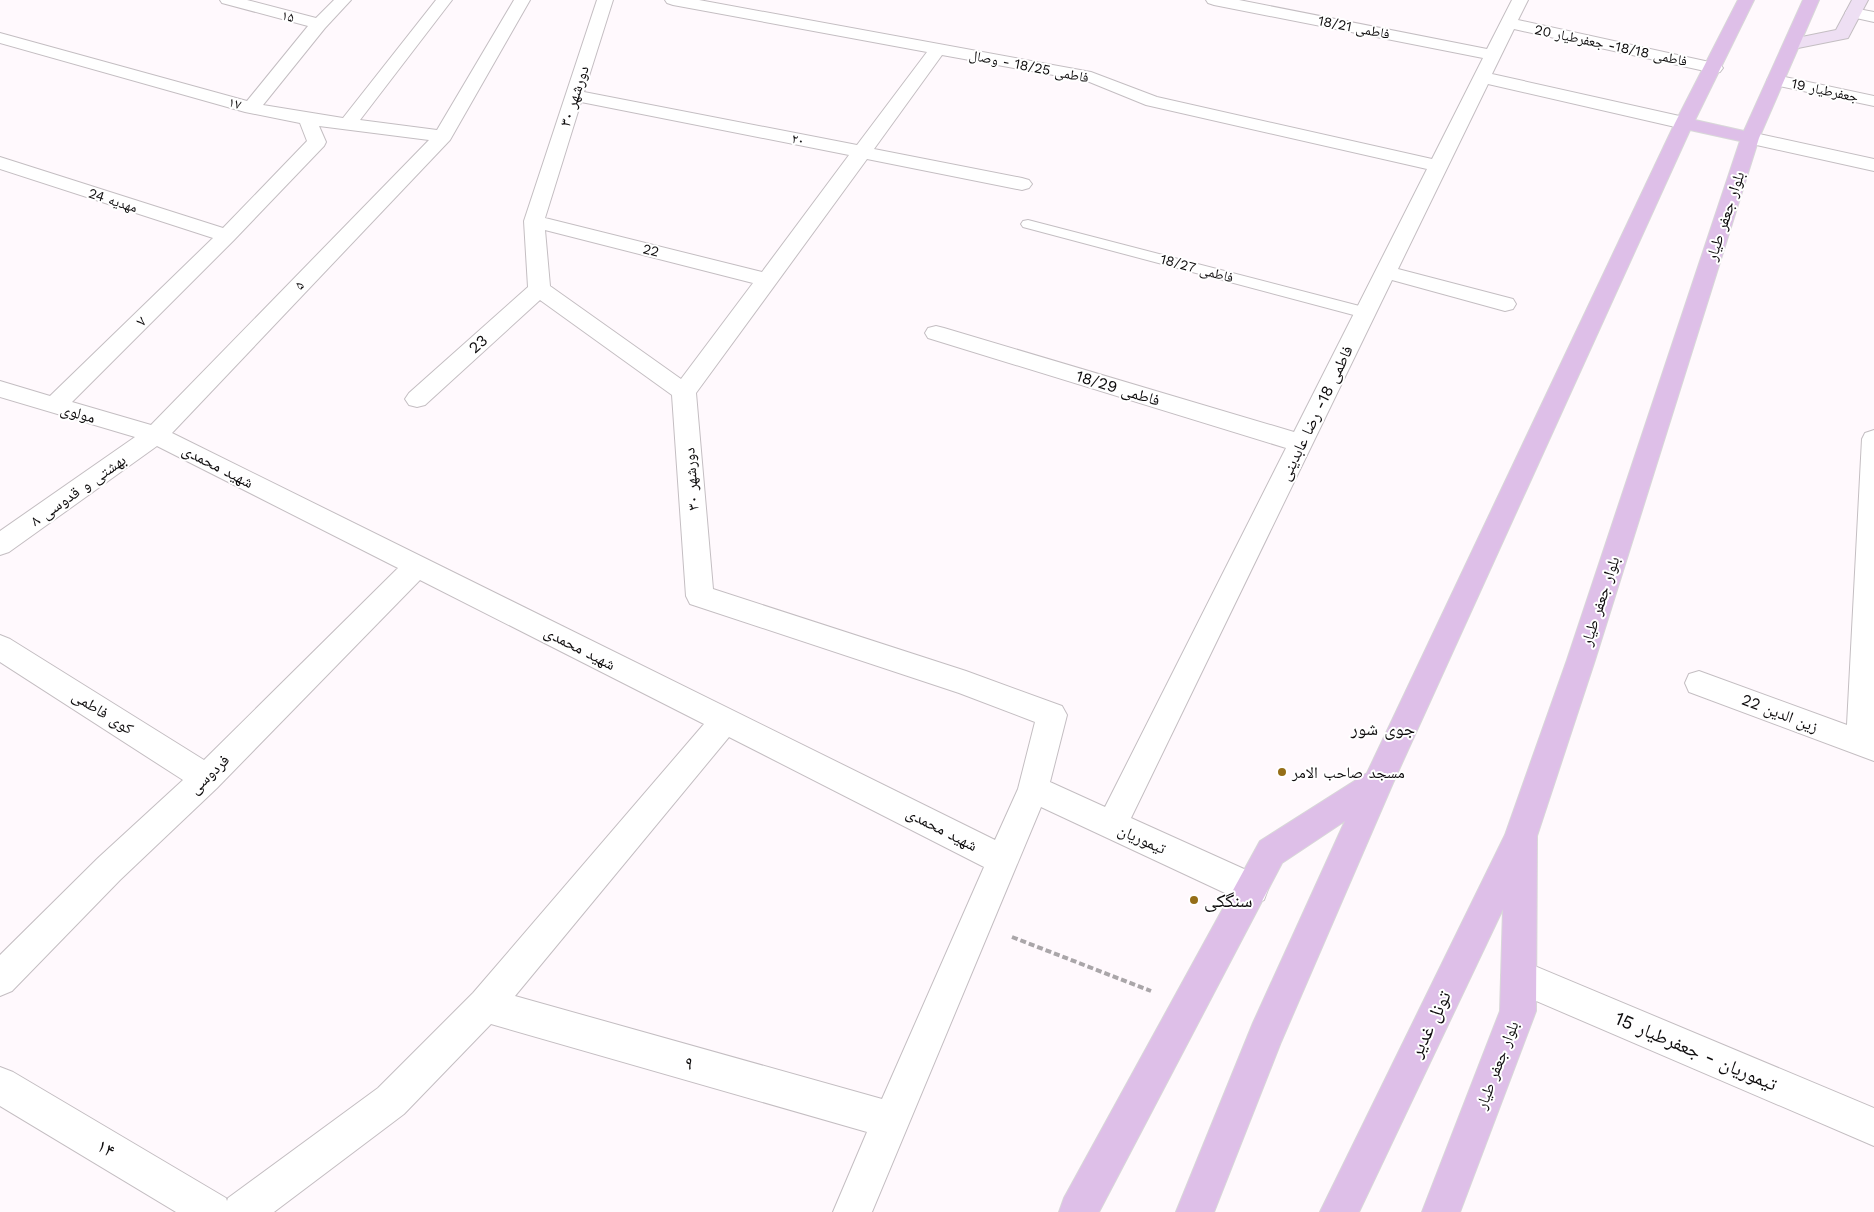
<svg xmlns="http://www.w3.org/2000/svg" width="1874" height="1212" font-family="'Work Sans','Noto Naskh Arabic',sans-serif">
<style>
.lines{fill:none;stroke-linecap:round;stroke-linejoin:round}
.service-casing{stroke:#c4bec2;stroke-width:2}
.minor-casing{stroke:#c4bec2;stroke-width:2}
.secondary-casing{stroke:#c4bec2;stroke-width:2}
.primary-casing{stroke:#d8d8d8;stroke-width:2}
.path{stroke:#aaa6a9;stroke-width:4;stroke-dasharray:6 3;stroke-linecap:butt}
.service{fill:#fff;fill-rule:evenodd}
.minor{fill:#fff;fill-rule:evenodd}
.secondary{fill:#eedff3;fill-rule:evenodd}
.primary{fill:#debfe8;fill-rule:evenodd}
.poi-dot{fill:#956e18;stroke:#fff;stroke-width:2}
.labels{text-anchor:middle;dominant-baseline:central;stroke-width:4;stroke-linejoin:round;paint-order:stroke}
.far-street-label{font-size:14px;fill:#0e0c0d;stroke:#fff}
.street-label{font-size:16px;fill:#0e0c0d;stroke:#fff}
.poi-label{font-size:16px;fill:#0e0c0d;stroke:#fff;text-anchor:start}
.neighbourhood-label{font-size:18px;fill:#0e0c0d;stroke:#fff}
.near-poi-label{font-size:19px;fill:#0e0c0d;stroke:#fff;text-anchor:start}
.near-street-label{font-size:19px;fill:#0e0c0d;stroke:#fff}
</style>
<rect width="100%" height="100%" fill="#fff9fd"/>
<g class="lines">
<g class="service-casing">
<path id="service" d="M1028,220L1371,309L1373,313L1371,317L1365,318L1023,227L1021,224L1023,221Z"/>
</g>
<g class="minor-casing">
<path id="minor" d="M220,0H247L316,18L334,0H351L325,28L263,105L343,118L436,0H452L360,120L437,130L514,0H530L450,140L172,433L995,840L1018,789L1035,722L959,693L690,604L686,596L672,395L540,300L425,405L417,407L409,405L405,399L409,393L528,287L524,221L597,0H613L584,92L857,145L927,52L673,5L667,3L665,0H699L1091,72L1157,97L1432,159L1483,58L1214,5L1208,3L1206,0H1239L1487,49L1512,0H1528L1518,20L1714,63L1720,64L1723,68L1720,72L1714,73L1514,29L1492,74L1684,117L1691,119L1693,123L1691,127L1684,129L1488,84L1398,269L1513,299L1516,304L1513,309L1505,311L1392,280L1131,818L1264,878L1268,889L1264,900L1252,905L1240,900L1041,807L872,1212H833L867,1132L491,1024L404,1114L274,1212H176L0,1106V1067L13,1072L226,1198L227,1201L228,1198L378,1088L473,993L704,724L420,580L217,788L120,880L12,991L0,996V955L98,858L183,780L0,662V635L10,639L204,760L398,568L157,446L9,552L0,555V531L135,437L0,397V381L50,396L213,238L0,169V157L223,228L307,141L300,123L245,112L0,43V33L247,101L308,26L222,3ZM942,55L1087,81L1146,105L1427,169L1294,432L944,328L936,326L928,328L925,333L928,338L1286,448L1105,807L1050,782L1067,715L1062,706L966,671L713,589L696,393L867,159L1022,190L1029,188L1032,184L1029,180L1022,178L874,149ZM581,102L849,155L762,272L545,218ZM319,126L429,140L151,425L72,402L234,240L324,146L326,142ZM545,230L753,283L681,379L550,286ZM729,737L984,867L882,1099L515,996Z
M1853,8L1874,12V22L1847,16L1845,13L1847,10Z
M1776,75L1874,96V106L1770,84L1767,80L1770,76Z
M1750,132L1874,159V171L1743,142L1741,138L1743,134Z
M1874,430V761L1689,692L1685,683L1689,674L1699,671L1847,725L1862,439L1865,433Z
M1518,959L1874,1108V1146L1506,988L1501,976L1506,964Z"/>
</g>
<g class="secondary-casing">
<path id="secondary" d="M1852,0H1868L1848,38L1793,49L1787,48L1785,44L1787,40L1836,30Z"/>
</g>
<g class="primary-casing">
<path id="primary" d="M1738,0H1754L1695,120L1744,131L1803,0H1819L1759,138L1595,660L1537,836L1536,1011L1460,1212H1422L1500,1011L1503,909L1359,1212H1320L1505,835L1567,660L1740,141L1690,130L1393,783L1281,1042L1214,1212H1176L1253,1023L1345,821L1282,863L1099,1212H1059L1064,1198L1260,841L1367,773L1675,123Z"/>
</g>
<path class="path" d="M1012,937L1151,991"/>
<use href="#service" class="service"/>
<use href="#minor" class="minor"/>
<use href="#secondary" class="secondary"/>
<use href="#primary" class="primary"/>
</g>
<g class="poi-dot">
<circle cx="1282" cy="772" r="5"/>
<circle cx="1194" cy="900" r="5"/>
</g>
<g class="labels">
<g class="far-street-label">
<text transform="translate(288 16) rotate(15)">۱۵</text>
<text transform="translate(1354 27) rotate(11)">فاطمی 18/21</text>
<text transform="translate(1611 45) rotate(12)">فاطمی 18/18- جعفرطیار 20</text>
<text transform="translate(1029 66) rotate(11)">فاطمی 18/25 - وصال</text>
<text transform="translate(1825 90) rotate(12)">جعفرطیار 19</text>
<text transform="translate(235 103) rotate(16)">۱۷</text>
<text transform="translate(798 139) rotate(11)">۲۰</text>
<text transform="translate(113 200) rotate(18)">مهدیه 24</text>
<text transform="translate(651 250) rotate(14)">22</text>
<text transform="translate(1197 268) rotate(15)">فاطمی 18/27</text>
<text transform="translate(299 285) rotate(-46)">۵</text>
</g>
<g class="street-label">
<text transform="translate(574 96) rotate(-72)">دورشهر ۳۰</text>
<text transform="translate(1725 216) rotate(-72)">بلوار جعفر طیار</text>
<text transform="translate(141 321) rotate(-45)">۷</text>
<text transform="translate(478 344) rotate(-42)">23</text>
<text transform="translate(1118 388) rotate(17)">فاطمی 18/29</text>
<text transform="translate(78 413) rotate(16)">مولوی</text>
<text transform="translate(1316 413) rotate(-64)">فاطمی 18- رضا عابدینی</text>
<text transform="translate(218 466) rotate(27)">شهید محمدی</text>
<text transform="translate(691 479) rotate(-94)">دورشهر ۳۰</text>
<text transform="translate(78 490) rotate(-35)">بهشتی و قدوسی ۸</text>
<text transform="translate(1600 601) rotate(-72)">بلوار جعفر طیار</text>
<text transform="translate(580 648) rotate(27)">شهید محمدی</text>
<text transform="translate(103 712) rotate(32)">کوی فاطمی</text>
<text transform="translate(1780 713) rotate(21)">زین الدین 22</text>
<text transform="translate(209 774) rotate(-44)">فردوسی</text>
<text transform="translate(942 829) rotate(27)">شهید محمدی</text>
<text transform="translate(1142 839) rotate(24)">تیموریان</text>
<text transform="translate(1497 1065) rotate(-69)">بلوار جعفر طیار</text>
</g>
<g class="poi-label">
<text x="1292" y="772">مسجد صاحب الامر</text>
</g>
<g class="neighbourhood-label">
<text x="1383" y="728">جوی شور</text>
</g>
<g class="near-poi-label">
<text x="1204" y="900">سنگکی</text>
</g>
<g class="near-street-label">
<text transform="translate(1430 1024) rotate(-64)">تونل غدیر</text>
<text transform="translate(1696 1051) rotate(23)">تیموریان - جعفرطیار 15</text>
<text transform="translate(689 1063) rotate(16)">۹</text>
<text transform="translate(106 1148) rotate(31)">۱۴</text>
</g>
</g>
</svg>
